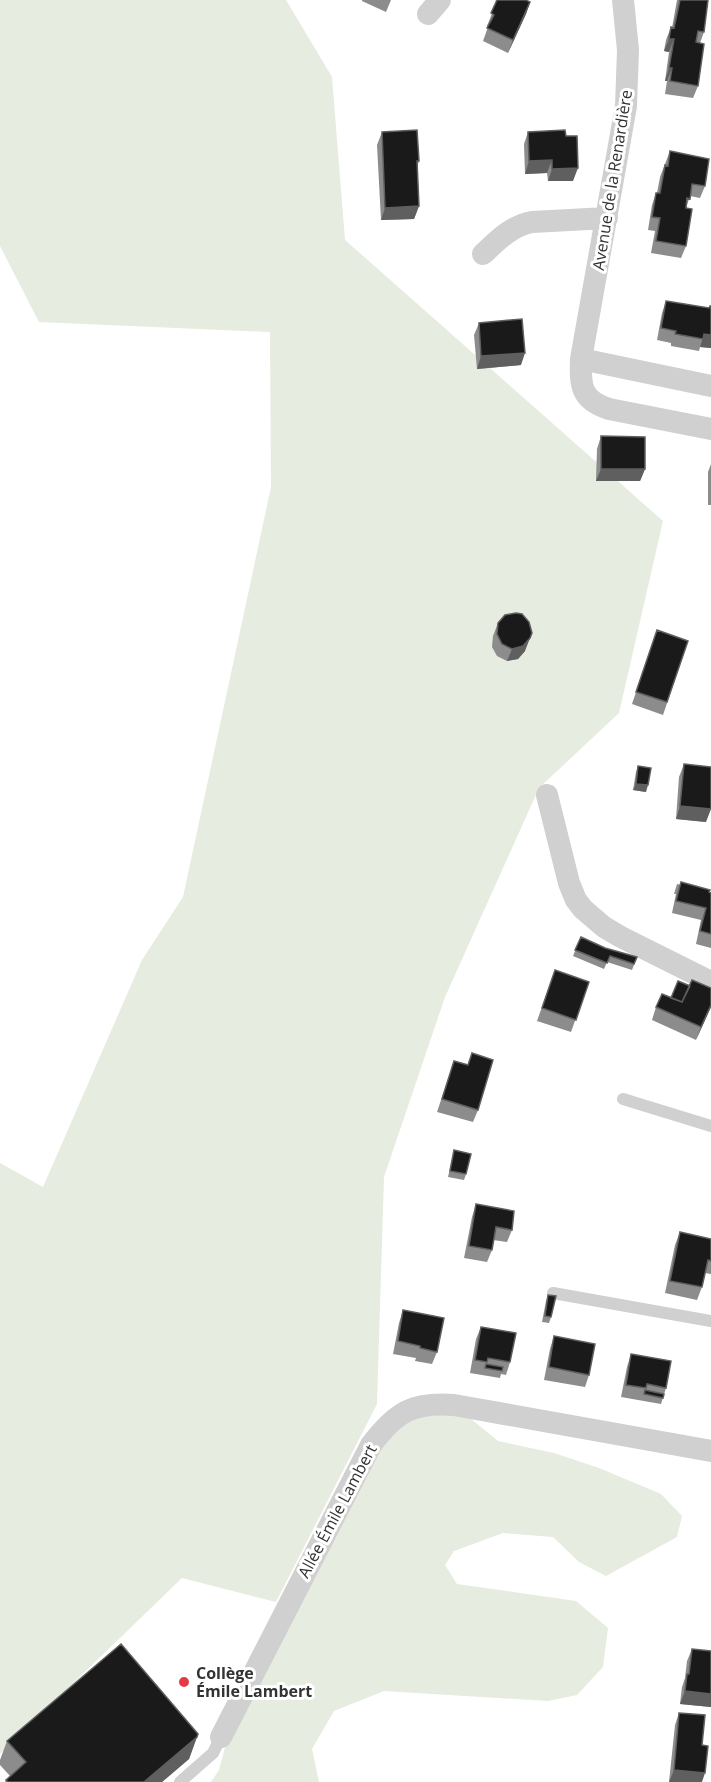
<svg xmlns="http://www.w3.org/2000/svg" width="711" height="1782" font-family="'Open Sans',sans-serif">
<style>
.green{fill:#e6ecdf}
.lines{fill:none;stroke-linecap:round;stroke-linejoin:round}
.lane{stroke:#d0d0d0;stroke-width:12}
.street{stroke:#d0d0d0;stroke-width:22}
.wall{fill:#8c8c8c}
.shaded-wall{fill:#5f5f5f}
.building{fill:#1a1a1a;stroke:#5f5f5f;stroke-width:1.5}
.poi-dot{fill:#e63946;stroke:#fff;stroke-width:2}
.labels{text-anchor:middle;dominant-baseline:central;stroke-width:6;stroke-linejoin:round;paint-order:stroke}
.street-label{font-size:16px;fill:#333;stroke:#fff}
.poi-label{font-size:16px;font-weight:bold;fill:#333;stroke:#fff;text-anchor:start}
</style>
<rect width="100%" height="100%" fill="#fff"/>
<path class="green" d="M0,0H286L332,77L345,240L663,521L619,713L539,788L445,997L384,1177L377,1404L276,1602L182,1578L0,1754V1163L43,1187L142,960L183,897L271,487L270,332L39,322L0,246Z
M454,1405L498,1441L554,1453L599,1468L661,1494L682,1516L677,1537L606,1576L579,1562L553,1537L503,1533L454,1551L445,1565L457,1584L576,1601L608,1628L603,1667L577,1695L548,1701L384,1691L334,1711L312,1749L319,1782H211L219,1770L235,1710L380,1432Z"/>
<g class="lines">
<path class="lane" d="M623,1099L711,1126
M553,1293L711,1321
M180,1782L213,1753L221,1737"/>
<path class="street" d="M428,14L440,0
M483,254C498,240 511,226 532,222L607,218
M581,359L626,106L628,50L623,0
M711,386L581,359C580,386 581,400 609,409L711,429
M547,795L569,883L576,900L583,909L604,927L621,937L711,982
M221,1737L371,1445C396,1412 412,1402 454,1405L711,1451"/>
</g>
<path class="wall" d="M362,0H391L386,12L362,1Z
M495,0H526L530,2L526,14L508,53L483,41L488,27L487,26L497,1Z
M677,0H708L704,32L700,43L698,86L693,98L665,94L667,81H665L669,52L664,51L666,40L671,27L672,28Z
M382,132L419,161L417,167L419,206L414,219L381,220L377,145Z
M528,132L566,136L573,181H548L547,173L525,174L524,144Z
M670,151L705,186L700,198L690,196L686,208V246L681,258L651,253L655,231L648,230L652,205L656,193H657L660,177Z
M666,301L709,308L711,348L700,347L699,351L671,346V343L657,340L662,313Z
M479,323L521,365L477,369L474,335Z
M601,436L645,469L640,481H596L597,449Z
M711,464V505H708V472Z
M498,623L525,651L518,659L507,661L497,656L492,647L493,636Z
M657,630L688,641L663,715L632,704Z
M684,764L706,822L676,819L679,777Z
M638,766L646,792L633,790L636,772Z
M677,884L711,893V948L696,944L701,920L672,913L676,894H674Z
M581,937L605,948L637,957L632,970L607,962L604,969L573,956Z
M555,970L589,982L571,1032L537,1021Z
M690,986L711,988V1007L696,1040L652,1020L656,1007Z
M454,1061L478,1110L473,1122L437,1112Z
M454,1150L466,1174L464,1180L448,1177Z
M476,1204L512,1230L507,1242L493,1240L492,1250L487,1262L464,1258L472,1217Z
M680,1232L711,1239V1274L705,1273L702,1287L697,1300L665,1293L675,1245Z
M548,1295L551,1317L549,1323L542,1322L546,1301Z
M403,1310L437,1352L432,1364L415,1361L416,1358L393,1354L399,1323Z
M481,1327L510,1362L506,1375L501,1374L500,1378L470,1373L476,1339Z
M554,1336L589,1375L585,1387L544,1380L550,1349Z
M631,1354L666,1388L661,1404L621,1397L627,1367Z
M692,1649L711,1651V1707L680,1704L682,1687L685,1678L687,1661Z
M679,1713L702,1745V1782H669L675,1725Z
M198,1734L189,1759L162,1782H5L6,1780L10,1776L0,1765V1760L7,1741Z"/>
<path class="shaded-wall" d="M530,2L526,14L508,53L513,40Z
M669,39H674L669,52L664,51Z
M669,68H672L667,81H665Z
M552,160L547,173L525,174L529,161Z
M578,168L573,181H548L552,169Z
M419,206L414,219L381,220L385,208Z
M704,334L711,335V348L700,347Z
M525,353L521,365L477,369L481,356Z
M601,469H645L640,481H596Z
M530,638L525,651L518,659L507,661L512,649Z
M636,784L648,785L646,792L633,790Z
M680,806L711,809L706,822L676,819Z
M711,1005V1007L696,1040L701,1027Z
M685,1691L711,1694V1707L680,1704Z
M197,1737L189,1759L162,1782H144Z
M674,1770L705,1773L702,1782H669Z"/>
<path class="building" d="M497,0H526L530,2L513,40L487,28L494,15L491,13Z
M680,0H708L704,32L698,31L696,42L704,44L698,86L670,81L672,68H669L674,39H669L671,27L674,28Z
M417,130L419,161H417L419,206L385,208L382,132Z
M565,130L566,136H577L578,168L552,169V160L529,161L528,132Z
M670,151L709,159L705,186L692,184L690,199L687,198L686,208L692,209L686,246L656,241L660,218L652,217L656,193H660L665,165L668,166Z
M666,301L709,308L710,306H711V335L704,334L703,339L675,334L676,331L661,328Z
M522,319L525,353L481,356L479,323Z
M601,436L645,437V469H601Z
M516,613L522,614L529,622L532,633L530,638L523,646L512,649L502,644L497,634L498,623L505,615Z
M657,630L688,641L667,702L636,692Z
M684,764L711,767V809L680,806Z
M638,766L651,768L648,785L636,784Z
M681,882L710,890L709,892L711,893V934L700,931L706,908L676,901Z
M581,937L605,948L637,957L634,964L610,956L607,963L575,950Z
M555,970L589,982L576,1020L542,1008Z
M692,980L711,988V1005L701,1027L656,1007L662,994L682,1002Z
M678,981L690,986L682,1002L671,998Z
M472,1053L493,1060L478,1110L442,1099L454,1061L468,1065Z
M454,1150L471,1154L466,1174L450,1171Z
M476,1204L514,1211L512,1230L496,1227L492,1250L469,1246Z
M680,1232L711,1239V1261L708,1260L702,1287L670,1281Z
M548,1295L556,1296L551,1317L545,1316Z
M403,1310L444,1318L437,1352L420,1348V1346L398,1341Z
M481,1327L516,1333L510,1362L488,1358L487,1362L475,1360Z
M554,1336L595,1344L589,1375L549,1367Z
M631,1354L671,1361L666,1388L647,1384L646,1388L626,1385Z
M486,1364L503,1367L502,1371L485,1368Z
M645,1390L664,1394L663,1398L644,1394Z
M121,1644L198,1734L197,1737L144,1782H8L6,1780L26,1762L7,1741Z
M692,1649L711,1651V1694L685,1691L687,1674H689Z
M679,1713L705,1715L702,1745L708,1746L705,1773L674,1770Z"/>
<circle class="poi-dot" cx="184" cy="1682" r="6"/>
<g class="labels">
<g class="street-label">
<text transform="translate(612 180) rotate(-81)">Avenue de la Renardière</text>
<text transform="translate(337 1511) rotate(-62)">Allée Émile Lambert</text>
</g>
<g class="poi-label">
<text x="196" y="1673">Collège<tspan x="196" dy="18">Émile Lambert</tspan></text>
</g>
</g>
</svg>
